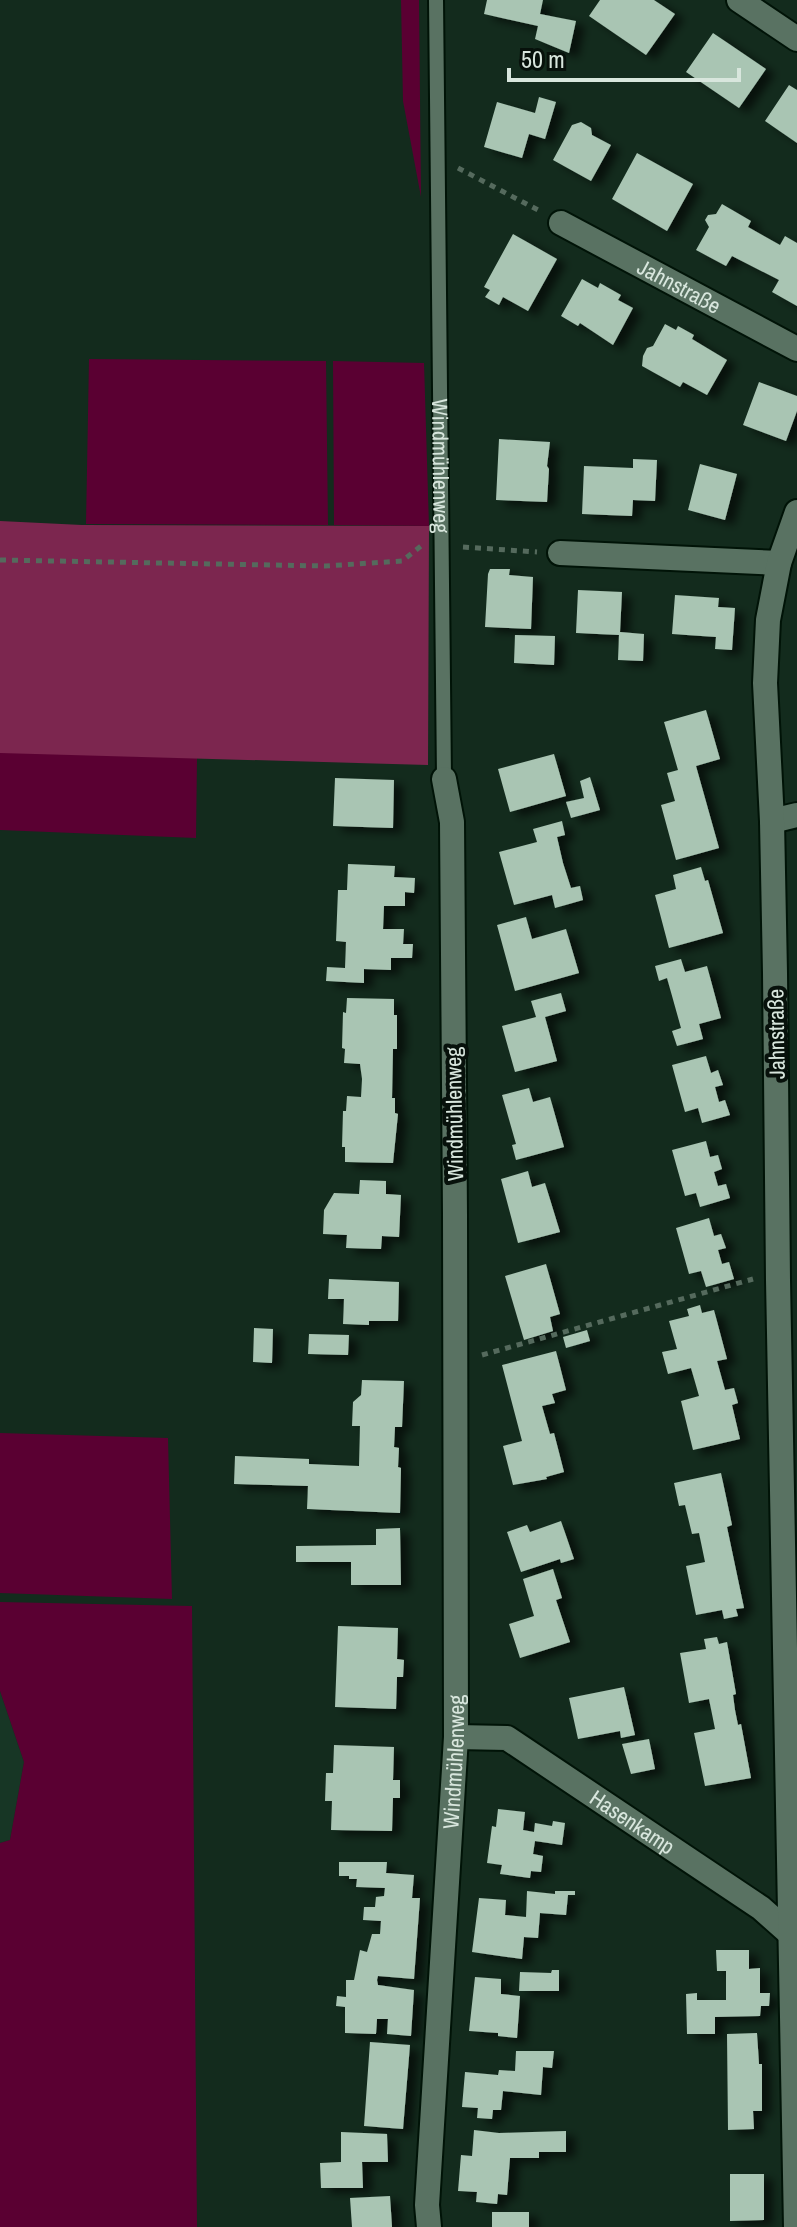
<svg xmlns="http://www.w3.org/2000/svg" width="797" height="2227" font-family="'Archivo Narrow',sans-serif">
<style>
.built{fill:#173625}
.green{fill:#5a0032}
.forest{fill:#7c264f}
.building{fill:#a9c5b3;filter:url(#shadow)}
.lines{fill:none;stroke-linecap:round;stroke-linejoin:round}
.lane-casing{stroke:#001307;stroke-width:18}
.street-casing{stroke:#001307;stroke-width:28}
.path{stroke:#556a5d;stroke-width:5;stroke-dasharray:6 6;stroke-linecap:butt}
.lane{stroke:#597262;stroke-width:14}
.street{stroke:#597262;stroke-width:24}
.labels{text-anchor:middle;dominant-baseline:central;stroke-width:8;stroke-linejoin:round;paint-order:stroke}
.street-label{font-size:22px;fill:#d8e6dd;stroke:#07110b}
</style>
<defs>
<filter id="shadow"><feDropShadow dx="9" dy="5" stdDeviation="4" flood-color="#0009"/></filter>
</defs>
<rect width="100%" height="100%" fill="#132b1d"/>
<path class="built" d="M0,1691L24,1762L10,1840L0,1843Z"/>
<path class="green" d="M401,0H419L421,197L403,101Z
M89,359L326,361L328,525L86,524Z
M333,361L424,363L429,526L334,525Z
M0,752L197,758L196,838L0,830Z
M0,1433L168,1438L172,1599L0,1593Z
M0,1602L192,1606L197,2227H0V1843L10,1840L24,1762L0,1691Z"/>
<path class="forest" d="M0,521L82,525L429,526L428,765L0,753Z"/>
<path class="building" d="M487,0H543L540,14L576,21L569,53L535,39L538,26L484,14Z
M600,0H654L675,14L646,55L589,16Z
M713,33L766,69L739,108L686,72Z
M789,85L797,90V143L765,121Z
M539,97L556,102L545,139L529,134L522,158L484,147L497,102L535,113Z
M581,122L591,128L592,135L611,145L591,181L553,160L572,125Z
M637,153L693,184L667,231L612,199Z
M722,204L751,221L748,227L780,245L785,236L797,243V306L772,292L779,280L732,256L726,266L696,250L709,227L705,220L708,215L716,214Z
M513,234L557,259L528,311L503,297L499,305L485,297L490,290L484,287Z
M582,279L598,288L600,283L621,295L618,300L633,308L613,345L580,323L578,326L561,316Z
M665,324L676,330L678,326L694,335L692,339L727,360L707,395L683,382L680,387L642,366L643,356L647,348L653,346Z
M759,382L797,396V411L786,441L743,425Z
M499,439L550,442L547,466L549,469L547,502L496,500Z
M633,459L657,460L655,501L633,500L632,516L582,514L584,466L633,468Z
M700,464L737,474L725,520L688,510Z
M490,569H510L509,575L533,577L531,629L485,627L488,574Z
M578,590L622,592L620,632L644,634L643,661L618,660L619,635L576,633Z
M675,595L719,598L718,607L735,608L732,650L715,649L716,637L672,634Z
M515,635L555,636L554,665L514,663Z
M706,710L720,759L696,766L719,848L676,860L661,805L675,801L667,773L678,770L664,722Z
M554,754L566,796L510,812L498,769Z
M590,777L600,810L571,818L566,802L584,798L580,781Z
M335,778L394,780L393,828L333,826Z
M562,821L565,835L557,837L563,863L571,888L580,886L583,900L555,908L552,895L514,905L499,852L537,842L533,829Z
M348,864L395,866L394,877L415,878L414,893L405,892V906H384L383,929H404L403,944H413L412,958H391V970L364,969V983L326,981L327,967L345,968L346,942L336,941L338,890H347Z
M701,867L705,881L708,880L723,933L669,948L655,895L676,889L673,875Z
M526,917L532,939L566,929L579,973L515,991L497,925Z
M681,959L685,972L707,966L721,1018L699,1024L703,1039L677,1046L672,1031L681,1028L667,978L659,981L655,966Z
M561,993L566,1011L545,1017L557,1061L515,1072L502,1026L536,1017L531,1001Z
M347,998L394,999V1015H397V1049H393L392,1098H395V1113L398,1114L393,1163L345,1162V1147H342L343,1111H346L347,1096L361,1097L362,1079L360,1064L344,1063L345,1049L342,1048L343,1012L346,1013Z
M706,1056L711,1073L718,1070L723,1085L715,1087L719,1102L725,1100L730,1115L702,1123L698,1108L685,1112L672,1065Z
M529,1088L533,1102L550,1097L564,1147L516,1160L512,1145L516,1144L502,1095Z
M706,1141L710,1157L718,1155L722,1169L714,1172L718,1186L726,1184L730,1198L700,1207L696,1193L685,1196L672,1150Z
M528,1171L532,1187L545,1183L560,1232L518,1243L501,1179Z
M360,1180L386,1181V1194L401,1195L399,1237L382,1236L381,1249L346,1248L347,1235L323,1234L324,1210L334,1193L359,1194Z
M709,1218L714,1236L721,1234L726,1248L718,1250L722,1264L729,1262L734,1279L706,1287L701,1271L689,1274L676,1228Z
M546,1264L560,1314L550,1317L553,1331L524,1340L505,1276Z
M329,1279L399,1282L398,1321H369V1325L343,1324L344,1299H328Z
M700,1305L702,1313L714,1310L727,1359L717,1361L725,1390L734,1388L738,1403L732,1405L740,1439L693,1450L681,1401L699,1396L691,1368L668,1374L662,1352L677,1349L669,1321L689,1316L687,1309Z
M254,1328L273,1329L272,1363L253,1362Z
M587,1330L590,1341L566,1348L563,1337Z
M309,1334L349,1335L348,1355L308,1354Z
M556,1351L566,1390L552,1394L555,1403L542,1406L550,1434L554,1433L564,1472L546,1477L547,1479L513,1485L503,1446L522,1441L502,1365Z
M362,1380L404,1381L402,1427H395L394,1447L399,1448L398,1467L401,1468L400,1513L307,1509L308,1486L234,1484L235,1456L309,1459V1464L359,1466L360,1426H352L353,1402L361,1395Z
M721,1473L732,1525L727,1527L744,1608L736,1609L738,1616L724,1619L722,1610L696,1615L686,1566L705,1562L699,1533L692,1534L685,1505L679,1506L674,1483Z
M561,1521L574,1559L561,1563L560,1559L521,1572L507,1532L527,1525L530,1532Z
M400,1528L401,1585H351V1562H296V1546L376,1545V1529Z
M553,1569L562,1598L556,1600L570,1642L520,1658L509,1624L534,1616L523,1579Z
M338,1626L398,1628L397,1659L404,1660L403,1677H397L396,1709L335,1707Z
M717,1637L719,1644L727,1642L736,1694L733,1695L735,1710L738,1725L741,1724L751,1778L705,1786L694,1733L715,1729L709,1699L689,1703L680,1653L706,1649L704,1639Z
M624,1687L635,1735L621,1738L620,1731L578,1739L569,1698Z
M649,1739L655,1769L631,1774L622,1744Z
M334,1745L394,1747L393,1780H400V1798H393L392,1831L331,1830L332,1801H325L326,1773H333Z
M498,1809L525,1812L523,1830L534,1832L535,1823L552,1826L553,1821L565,1823L562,1845L535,1841L533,1854L543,1856L541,1872L531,1871L530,1878L500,1874L502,1865L487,1863L492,1826L496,1827Z
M339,1862H387L386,1873L414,1875L412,1898H420L414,1979L378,1976L377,1980L378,1985L414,1990L411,2036L387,2034L388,2019H377L376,2034L345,2033V2007L336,2006L337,1996L346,1997V1980H354L360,1950L367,1952L372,1934H380L381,1921L363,1920L364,1907H375L376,1897L384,1896L385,1888L356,1887L357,1879H349V1876H339Z
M527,1891L555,1894V1891H575V1895H568L566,1915L540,1913L538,1938L524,1937L522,1959L472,1952L479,1898L506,1900L505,1915L526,1917Z
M716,1950H749V1969L760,1968V1993H770L769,2006H761L760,2016L715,2017V2034H687L686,1994L697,1993V2000H726V1971H717Z
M552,1970H559V1991H519L520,1972L551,1973Z
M475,1977L501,1979V1994L520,1996L517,2038L498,2036V2033L469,2031Z
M757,2033L759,2064H762V2111H753L754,2129L728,2130L727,2034Z
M370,2042L410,2045L403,2129L364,2126Z
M516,2051H554L552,2068L543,2067L541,2095L503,2091L501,2110H493L492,2119L477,2118L478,2108L462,2107L465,2072L498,2075L499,2070L515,2071Z
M474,2130L499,2133L566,2131V2152H539V2158H510L507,2195L498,2194L497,2204L476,2202L477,2192L458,2191L461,2155L472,2156Z
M341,2132L387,2134L388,2162H362L363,2188H321L320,2163L341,2162Z
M730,2174H764V2220L730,2221Z
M390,2196L392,2227H352L350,2198Z
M492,2212H529V2227H492Z"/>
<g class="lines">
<g class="lane-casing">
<g id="lane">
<path id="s1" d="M436,0L444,779"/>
</g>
</g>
<g class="street-casing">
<g id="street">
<path d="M739,0L797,39"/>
<path id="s2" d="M561,223L797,349"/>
<path d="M560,553L779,563"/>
<path d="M772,821L797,815"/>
<path id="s3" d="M456,1737L507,1738L761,1908L797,1940"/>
<path id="s4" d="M429,2227L427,2205L456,1737L455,1214L452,822L444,779"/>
<path d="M796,2227L778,1280L775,973L772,821L765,683L768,620L779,563L797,512"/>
</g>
</g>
<path class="path" d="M458,168L538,210
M463,547L537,552
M0,560L325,566L402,561L421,546
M482,1355L753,1279"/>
<use href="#lane" class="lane"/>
<use href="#street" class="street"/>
</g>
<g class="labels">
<g class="street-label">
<text stroke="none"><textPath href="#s2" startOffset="134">Jahnstraße</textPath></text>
<text stroke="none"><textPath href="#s1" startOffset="466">Windmühlenweg</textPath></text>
<text transform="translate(776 1034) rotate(-91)">Jahnstraße</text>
<text transform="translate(454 1114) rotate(-91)">Windmühlenweg</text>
<text stroke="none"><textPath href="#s4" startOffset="466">Windmühlenweg</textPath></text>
<text stroke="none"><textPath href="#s3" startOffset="202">Hasenkamp</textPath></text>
</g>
</g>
<path d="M509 68v12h230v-12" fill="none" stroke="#d8e6dd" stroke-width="4"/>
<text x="521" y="68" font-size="24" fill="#d8e6dd" stroke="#07110b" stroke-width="6" paint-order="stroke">50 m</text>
</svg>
